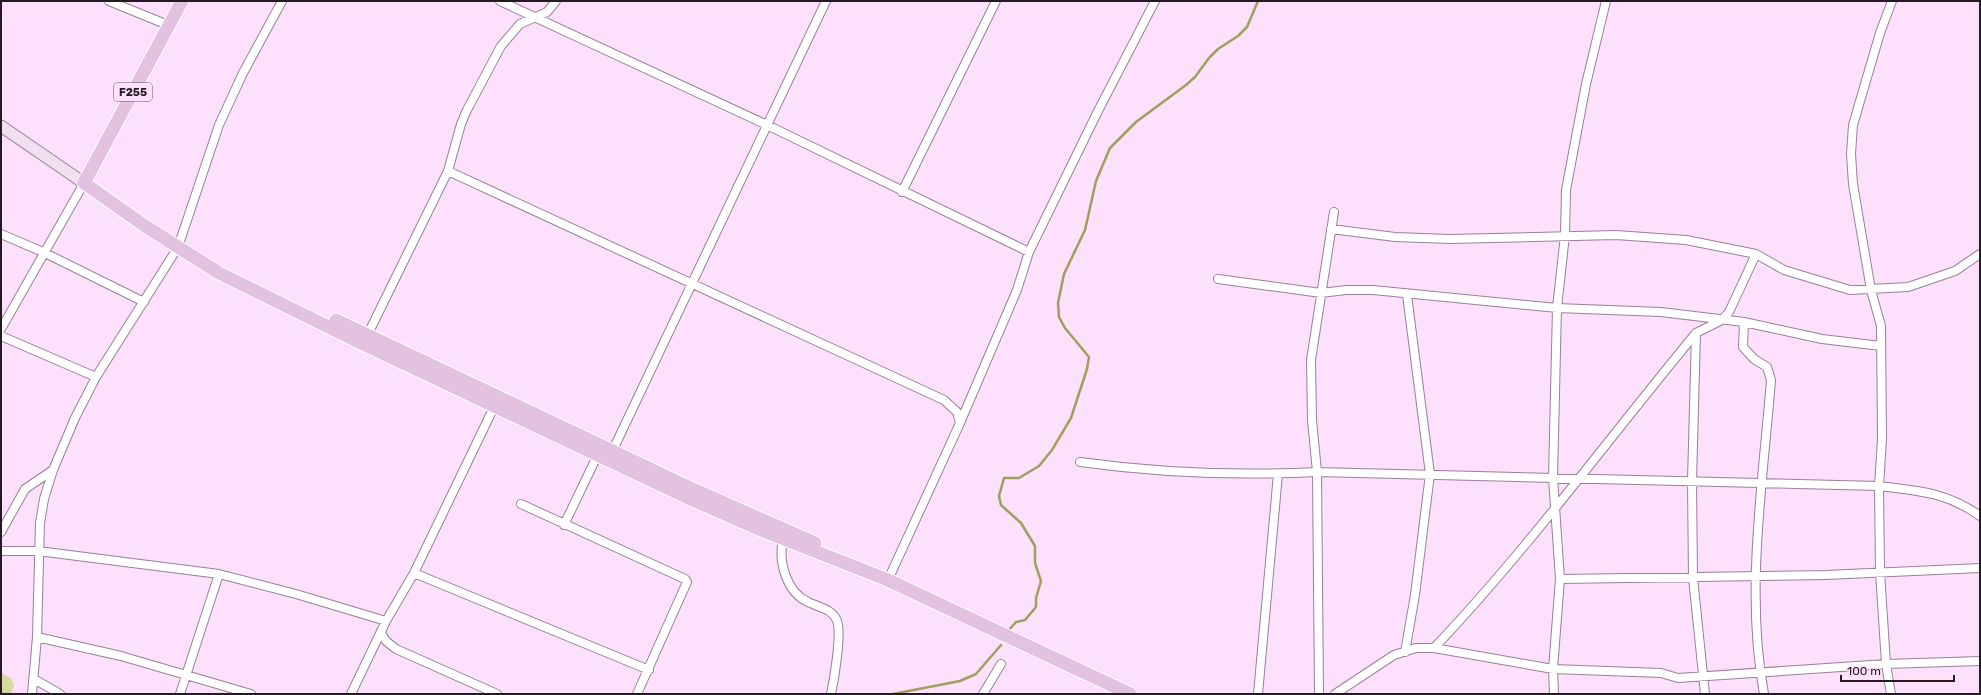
<svg xmlns="http://www.w3.org/2000/svg" width="1981" height="695" font-family="Rubik,sans-serif">
<style>
.green{fill:#d8d99e}
.lines{fill:none;stroke-linecap:round;stroke-linejoin:round}
.stream{stroke:#9fa05f;stroke-width:2.5}
.minor-casing{stroke:#998098;stroke-width:10}
.secondary-casing{stroke:#998098;stroke-width:13}
.primary-casing{stroke:#fff;stroke-width:15}
.minor{stroke:#fff;stroke-width:8}
.secondary{stroke:#f1e0f0;stroke-width:11}
.primary{stroke:#e2c1e1;stroke-width:13}
.labels{text-anchor:middle;dominant-baseline:central;stroke-width:3;stroke-linejoin:round;paint-order:stroke}
.shield{fill:#fde0fb;stroke:#655564;stroke-width:1}
.shield-label{font-size:11px;font-weight:bold;fill:#241a24}
</style>
<rect width="100%" height="100%" fill="#fde0fb"/>
<path class="green" d="M1,673L11,678L14,685L11,694H1Z"/>
<g class="lines">
<path class="stream" d="M1008,631L1016,622L1025,620L1036,607V598L1041,581L1035,563V546L1021,523L1001,505L999,496L1004,478H1019L1039,466L1052,450L1071,418L1087,369L1089,357L1065,328L1059,317L1058,303L1064,274L1085,230L1096,181L1110,148L1136,122L1186,85L1195,77L1209,58L1218,49L1238,36L1247,27L1258,1
M893,694L960,681L976,674L1001,645"/>
<g class="minor-casing">
<path id="minor" d="M109,1L168,25
M500,1L767,125L1029,252
M448,171L944,400L957,412L960,423L888,580
M902,192L996,1
M1331,229L1395,237L1450,239L1616,235L1686,240L1756,254L1784,270L1850,290L1908,287L1955,271L1980,254
M1,234L43,252L144,302
M1218,279L1321,293L1346,290H1373L1557,308L1661,312L1744,322L1822,339L1881,346
M1744,322L1743,347L1754,359L1767,367L1771,380C1763,482 1745,592 1764,694
M1,329L84,183
M1696,333L1692,481L1693,578L1705,694
M1,336L96,377
M366,338L448,171L461,124L467,110L501,46L520,24L547,12L556,1
M960,423L1017,290L1029,252L1098,111L1155,1
M611,454L826,1
M1080,462C1160,473 1236,476 1317,472L1879,486C1918,491 1947,492 1980,516
M521,504L685,579L687,582L637,694
M564,525L599,452
M1,532L25,489L53,470
M783,539C778,561 786,592 808,602C818,607 833,609 837,621C842,634 834,680 831,694
M1,551H38L219,574L296,594L386,621
M414,573L649,670
M1560,579L1826,575L1980,568
M381,633L386,641L396,649L497,694
M37,637L121,656L251,694
M1434,648C1528,549 1609,438 1696,333L1722,320L1729,312L1756,254
M1405,652L1415,595L1430,474L1407,295
M34,679L60,694
M32,694L37,637L40,523L44,499L53,470L75,418L96,377L178,247L219,125L243,73L282,1
M180,694L219,574
M351,694L386,621L414,573L494,407
M983,694L1001,664
M1258,694L1278,474
M1319,694L1317,472L1312,420L1311,360L1334,212
M1335,694L1394,655L1416,648H1434L1553,669L1661,673L1678,678L1886,664L1980,661
M1554,694L1553,669L1560,579L1553,478L1557,308L1565,235L1566,190L1586,84L1606,1
M1891,694L1886,664L1880,572L1879,486L1882,439L1881,326L1871,290L1853,184L1851,154L1853,125L1880,33L1892,1"/>
</g>
<g class="secondary-casing">
<path id="secondary" d="M1,126L84,183"/>
</g>
<g class="primary-casing">
<path id="primary" d="M182,1L84,183L145,226L219,273L363,344L693,500L759,529L888,580L1130,694
M336,320L697,491L815,543"/>
</g>
<use href="#minor" class="minor"/>
<use href="#secondary" class="secondary"/>
<use href="#primary" class="primary"/>
</g>
<g class="labels">
<rect class="shield" x="114" y="83" width="38" height="18" rx="3"/>
<g class="shield-label">
<text x="133" y="92">F255</text>
</g>
</g>
<rect width="1981" height="695" fill="none" stroke="#241a24" stroke-width="4"/>
<path d="M1841 675v6h113v-6" fill="none" stroke="#241a24" stroke-width="2"/>
<text x="1847" y="675" font-size="12" fill="#241a24" stroke="#fde0fb" stroke-width="3" paint-order="stroke">100 m</text>
</svg>
